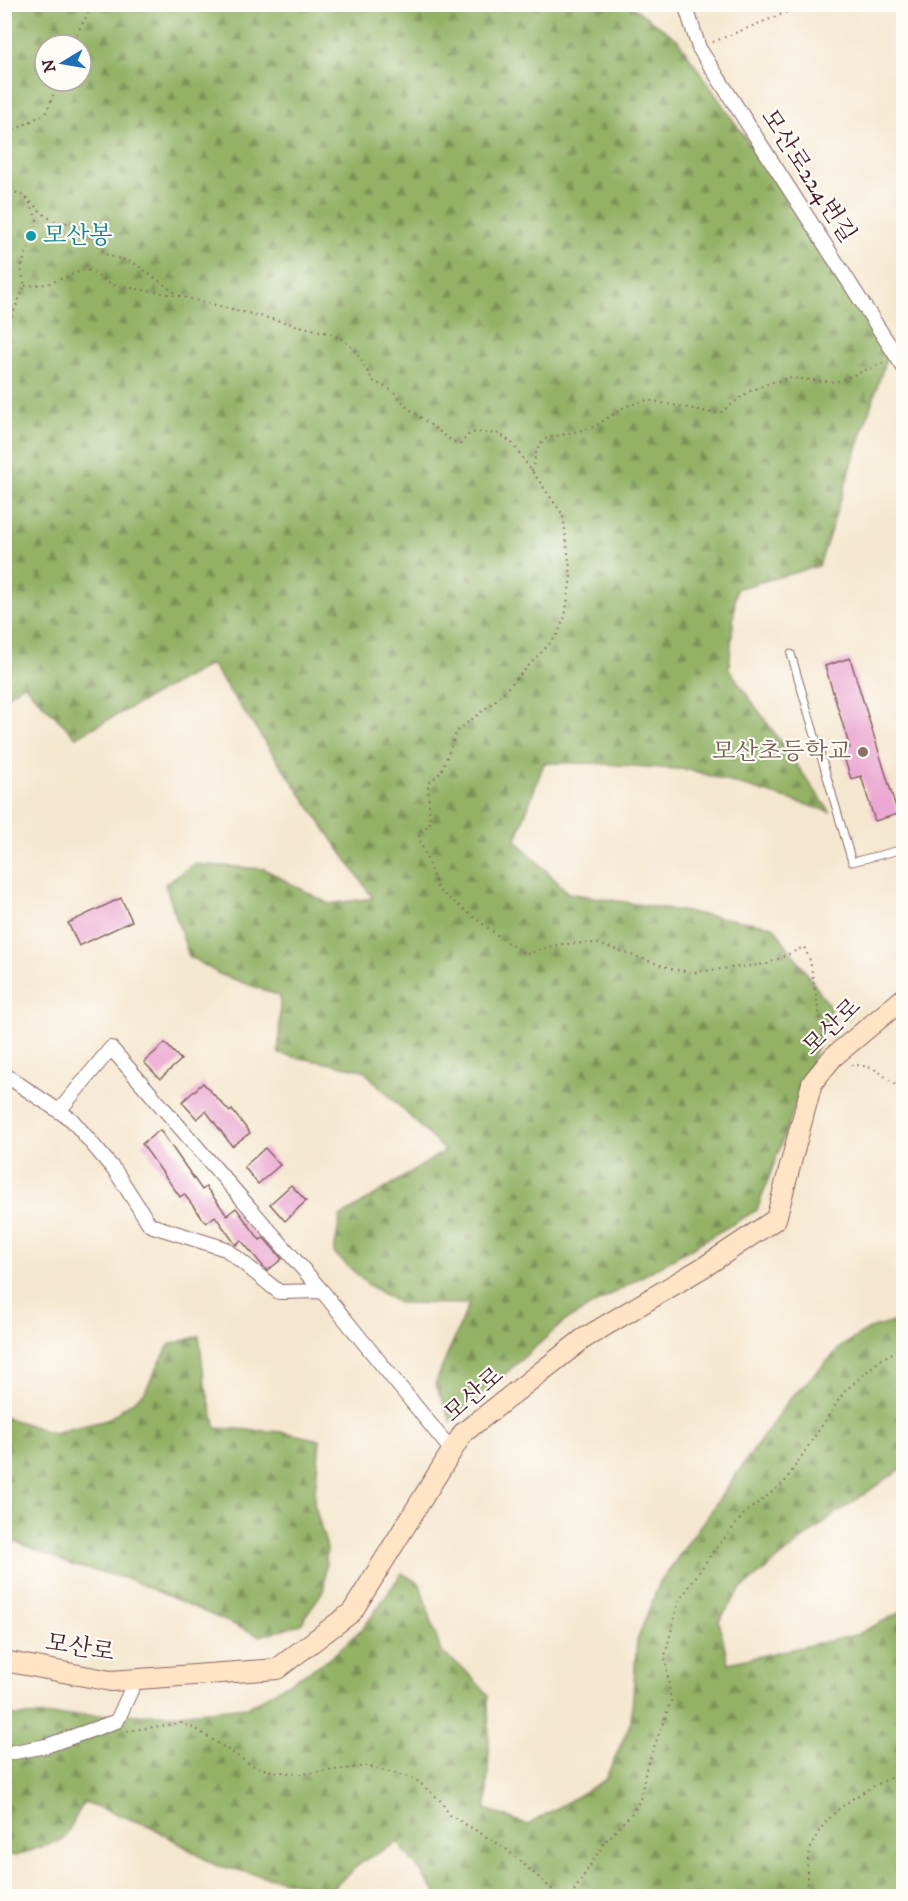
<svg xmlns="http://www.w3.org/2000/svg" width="908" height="1901" font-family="'IM FELL DW Pica','Noto Serif KR',serif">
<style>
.forest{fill:url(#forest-firs);stroke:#6e6848;stroke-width:1.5;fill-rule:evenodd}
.building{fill:#eba8d2}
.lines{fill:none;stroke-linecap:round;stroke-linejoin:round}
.lane-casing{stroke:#866564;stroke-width:9}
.street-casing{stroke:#866564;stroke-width:16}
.secondary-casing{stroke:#866564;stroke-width:22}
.path{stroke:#866564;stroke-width:2;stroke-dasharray:1.5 4.5;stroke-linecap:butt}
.lane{stroke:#fff;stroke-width:7}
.street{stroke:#fff;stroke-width:14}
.secondary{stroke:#ffe4c6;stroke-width:20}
.culture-dot{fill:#0f9aa8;stroke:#fdfcf7;stroke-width:2}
.education-dot{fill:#8d6e63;stroke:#fdfcf7;stroke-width:2}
.labels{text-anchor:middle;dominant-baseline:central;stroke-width:4.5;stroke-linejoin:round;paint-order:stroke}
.street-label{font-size:24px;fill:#4a1f2b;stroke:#fdfcf7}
.culture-label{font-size:24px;fill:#0d838f;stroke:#fdfcf7;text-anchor:start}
.education-label{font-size:24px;fill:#785e54;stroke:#fdfcf7;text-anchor:end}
</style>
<defs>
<pattern id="forest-firs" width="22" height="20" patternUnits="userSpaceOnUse" patternTransform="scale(1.5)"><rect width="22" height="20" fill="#93b266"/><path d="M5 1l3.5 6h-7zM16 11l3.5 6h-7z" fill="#7a9054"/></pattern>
</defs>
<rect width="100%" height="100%" fill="#fdfcf7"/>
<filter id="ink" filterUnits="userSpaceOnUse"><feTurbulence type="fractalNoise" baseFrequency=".0167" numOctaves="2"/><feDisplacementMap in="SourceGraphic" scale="12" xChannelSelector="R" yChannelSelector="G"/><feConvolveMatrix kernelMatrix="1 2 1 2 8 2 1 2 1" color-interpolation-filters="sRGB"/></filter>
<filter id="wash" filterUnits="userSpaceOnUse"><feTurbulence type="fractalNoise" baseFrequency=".008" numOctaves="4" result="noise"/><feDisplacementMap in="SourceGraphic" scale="24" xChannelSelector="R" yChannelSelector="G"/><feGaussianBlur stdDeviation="1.35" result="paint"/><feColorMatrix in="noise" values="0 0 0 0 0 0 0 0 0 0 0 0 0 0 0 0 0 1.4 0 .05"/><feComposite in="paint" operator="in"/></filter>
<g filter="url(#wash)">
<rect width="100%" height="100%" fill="#f5e7cf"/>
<path class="forest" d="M5,5H630L677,39L890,347L819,566L736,589L729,669L830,812L691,770L591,763H544L516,840L568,893L773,926L831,1008L757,1210L565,1321L451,1421L435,1384L469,1304L398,1303L367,1284L334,1253L340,1217L445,1151L363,1070L279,1054L280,996L219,974L189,956L165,884L194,864L264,869L329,904L373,898L211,664L76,737L23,684L5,698ZM45,45H81V81H45Z
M903,1319V1467L827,1520L740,1590L719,1621L728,1663L856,1635L903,1611V1896H439L398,1842L361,1862L330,1891L215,1865L152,1827L84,1802L64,1839L16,1856L5,1854L4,1716L179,1714L248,1707L328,1660L365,1626L402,1573L420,1584L441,1652L464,1669L488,1695L489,1752L486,1809L528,1825L605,1780L631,1722L637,1640L659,1584L789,1400L842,1346L869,1329Z
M199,1336L205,1384L216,1428L284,1432L320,1440L314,1503L327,1548L324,1589L301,1624L260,1636L131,1580L72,1565L5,1537V1417L53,1433L107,1420L144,1393L169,1345Z"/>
<g id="blocks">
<path class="building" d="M850,658L898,814L875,821L861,776L851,779L842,751L850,748L825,666Z
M121,898L132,921L79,946L68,923Z
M165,1043L181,1060L160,1079L144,1062Z
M203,1083L230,1112L232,1110L250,1133L232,1146L206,1111L197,1119L182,1102Z
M160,1130L202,1190L206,1187L227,1215L236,1208L260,1240L264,1238L282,1259L267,1271L241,1240L236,1245L215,1216L206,1223L184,1194L180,1197L142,1144Z
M265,1148L280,1165L258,1184L244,1167Z
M291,1185L306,1201L285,1221L270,1204Z"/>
</g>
</g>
<g filter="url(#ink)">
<use href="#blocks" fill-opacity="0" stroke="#866564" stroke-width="1.5"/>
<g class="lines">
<g class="lane-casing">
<path id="lane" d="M791,654L852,862L904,849"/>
</g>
<g class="street-casing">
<path id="street" d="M685,4L699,48L904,368
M4,1074L72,1120L116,1172L150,1225L226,1249L279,1292L322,1291L452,1451
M59,1111L111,1048L322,1291
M4,1754L46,1746L117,1721L136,1679"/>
</g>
<g class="secondary-casing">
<path id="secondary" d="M4,1661L111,1681L277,1669L352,1612L463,1433L583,1339L707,1265L776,1219L812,1083L833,1057L904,998"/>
</g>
<path class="path" d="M713,42L807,4
M71,45L93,4
M4,136L46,113L59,81
M4,189C36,197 28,205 51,219C60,225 69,221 79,224L107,255L134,263L177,294
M25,286L48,284L86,269L113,285L179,296L328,333L342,339L355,350L373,381L393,391L407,407L452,441L460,444L468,435L475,432L500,434L512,443L563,515L571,576L565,617L556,637L495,701L457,731L441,772L428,784L430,824L420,832L419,838L438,890L508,943L526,954L560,944L596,943L675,970L694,972L767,964L804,947L810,960L824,1042
M4,333L25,286L21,268L36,226L37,219L27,197
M532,471L537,449L544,439L594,427L626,406L647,400L719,414L748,392L772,382L790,378L836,382L883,363
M851,1065C881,1065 882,1078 904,1090
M127,1731L181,1723L196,1729L251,1765L270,1771L301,1774L367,1766L415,1779L439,1799L450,1815L505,1848L560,1896
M571,1896L604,1843L632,1813L640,1800L646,1769L671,1701L665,1656L678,1603L712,1553L746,1512L784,1483L844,1392L879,1361L904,1346
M810,1896C793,1828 850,1795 904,1772"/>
<use href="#lane" class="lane"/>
<use href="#street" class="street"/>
<use href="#secondary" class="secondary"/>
</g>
</g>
<circle class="culture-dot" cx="31" cy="236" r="6"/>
<circle class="education-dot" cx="863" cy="752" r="6"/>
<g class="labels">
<g class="street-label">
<text transform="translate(808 176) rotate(57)">모산로224번길</text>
<text transform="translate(832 1027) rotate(-44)">모산로</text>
<text transform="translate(474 1395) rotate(-41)">모산로</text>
<text transform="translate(80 1648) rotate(9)">모산로</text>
</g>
<g class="culture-label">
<text x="43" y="236">모산봉</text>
</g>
<g class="education-label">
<text x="851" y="752">모산초등학교</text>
</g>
</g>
<rect width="908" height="1901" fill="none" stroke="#fdfcf7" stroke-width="24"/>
<g transform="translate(63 63) rotate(259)"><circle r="28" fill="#fdfcf7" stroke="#b5a4a5" stroke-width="1.5"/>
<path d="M0-4.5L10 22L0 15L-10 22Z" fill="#1f6fb2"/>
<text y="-9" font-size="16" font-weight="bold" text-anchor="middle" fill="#4a1f2b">N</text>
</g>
</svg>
